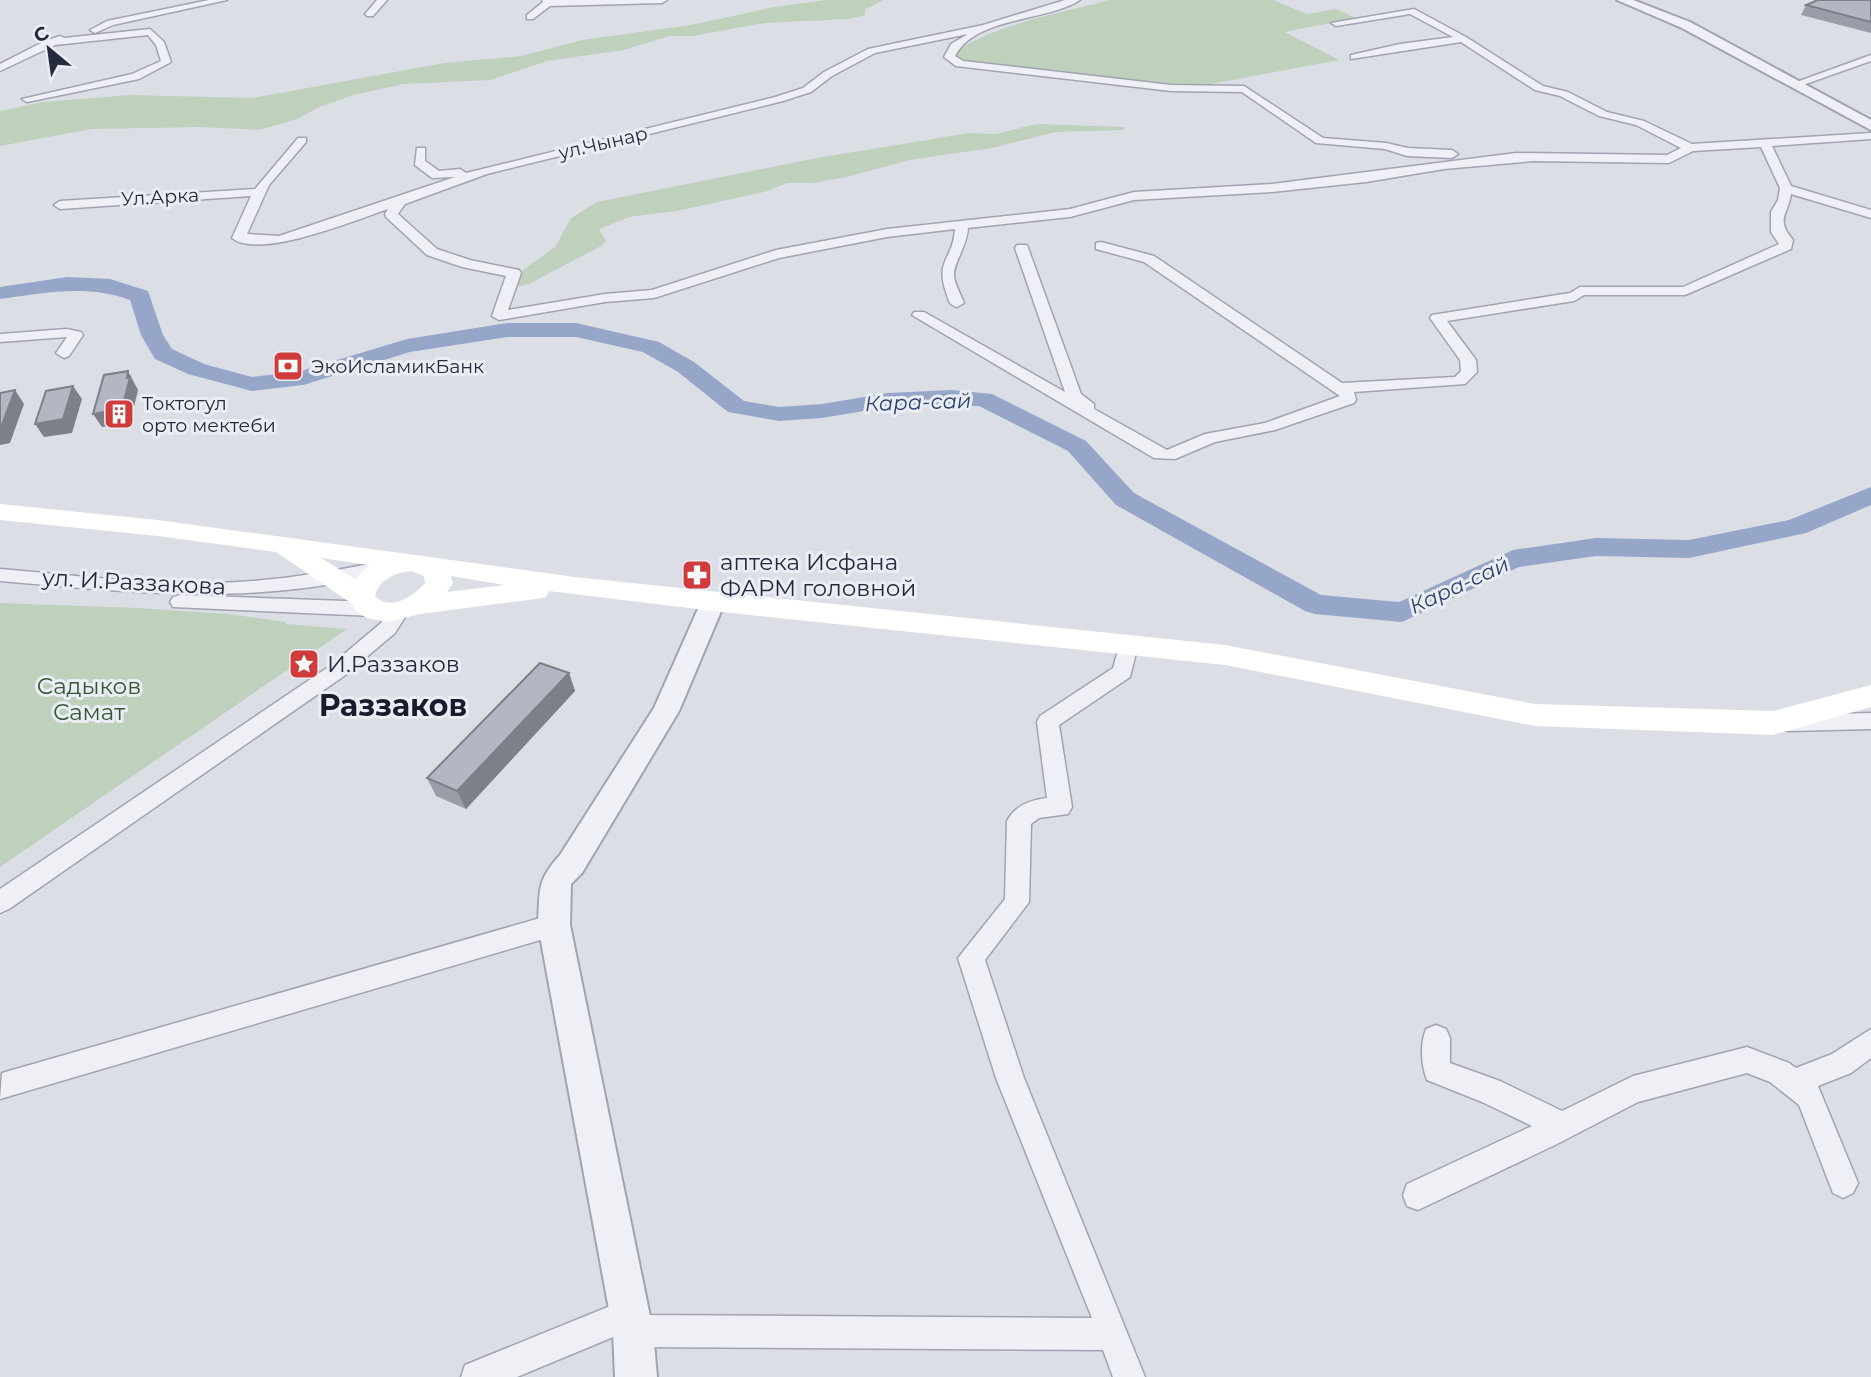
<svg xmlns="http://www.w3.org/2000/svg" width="1871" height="1377" font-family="Montserrat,sans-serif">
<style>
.green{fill:#bfd1bd}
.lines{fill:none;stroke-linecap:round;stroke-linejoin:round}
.river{fill:#95a6c8;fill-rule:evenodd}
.minor-casing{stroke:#a1a4b0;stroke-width:3}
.tertiary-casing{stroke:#a1a4b0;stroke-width:4}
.minor{fill:#eef0f5;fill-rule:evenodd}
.tertiary{fill:#eef0f5;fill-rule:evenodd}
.secondary{fill:#fff;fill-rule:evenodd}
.wall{fill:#9a9da8}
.shaded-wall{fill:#7d8088}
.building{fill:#b3b7c3;stroke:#7d8088;stroke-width:2}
.labels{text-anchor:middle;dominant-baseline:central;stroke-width:6;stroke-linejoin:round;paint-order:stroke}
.far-street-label{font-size:19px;fill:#252a3d;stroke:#ebedf4}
.far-poi-label{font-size:19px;fill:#252a3d;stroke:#ebedf4;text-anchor:start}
.far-water-label{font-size:21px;font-style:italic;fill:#2f4371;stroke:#ebedf4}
.poi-label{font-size:23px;fill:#252a3d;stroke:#ebedf4;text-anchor:start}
.street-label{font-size:23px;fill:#252a3d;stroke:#ebedf4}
.park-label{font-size:23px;fill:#345932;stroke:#ebedf4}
.district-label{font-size:30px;font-weight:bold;fill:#181c2d;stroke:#ebedf4}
</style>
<rect width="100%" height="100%" fill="#dcdee6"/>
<path class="green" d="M826,0H884L865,9V15L849,19L765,23L692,36H669L624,50L547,61L490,80L404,84L353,95L317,108L298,119L259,130L201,127L92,129L0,146V111L42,102L131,95L252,98L444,63L521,56L582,40L691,25L774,7Z
M1110,0H1273L1307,14L1336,9L1356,18L1285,32L1339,60L1184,89L963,63L954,54C988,25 1066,12 1110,0Z
M1036,124L1126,127L1123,130L1056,132L992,148L909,160L847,177L812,183H787L768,191L677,211L629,217L599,229L606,241L601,246L529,284L509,289L511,279L555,247L571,218L597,202L817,158L969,133L996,134Z
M0,603L138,608L228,614L286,622V624L347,629L0,867Z"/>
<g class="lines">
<path class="river" d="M67,277L110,279L148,291L163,335L172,349L204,364L252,377L301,371L407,339L507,323H576L659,342L694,362L744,401L779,407L822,404L888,393L952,390L992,394L1086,441L1134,493L1321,595L1399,602L1513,550L1596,538L1689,540L1789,520L1871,487V505L1806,533L1689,558L1596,556L1519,567L1402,622L1315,614L1305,611L1116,505L1068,451L979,406L888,407L822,418L779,421L728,412L678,372L643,352L576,337H507L410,352L303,385L252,391L188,374L155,359L141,335L130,300C87,284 45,293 0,299V287Z"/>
<g class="minor-casing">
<path id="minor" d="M209,0H227L113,25L95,33L90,30L107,21Z
M377,0H387L373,16H367L365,14Z
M542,0H667L662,3L550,6L533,19H527V15L543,2Z
M1065,0H1080C1046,22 976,16 955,56L963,61L1171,85L1244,86L1323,138L1386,143L1408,148L1452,150L1458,154L1452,158L1407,156L1385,149L1316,143L1242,92L1171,91L956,66L944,57L951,44L968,34L875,53L832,76L811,92L783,101L487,174L405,204L398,214L437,249L470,260L519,270L521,273L508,310L605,294L652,290L776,250L887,229L1070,209L1134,192L1272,184L1516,153L1667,155L1681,148L1636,125L1599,116L1560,96L1535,90L1461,42L1351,59V55L1400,44L1453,37L1410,14L1336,26L1331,23L1414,9L1466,37L1543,86L1568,92L1607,112L1644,121L1692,144L1871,133V139L1772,146L1791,186L1871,210V218L1791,194C1788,215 1775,219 1793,240L1791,249L1685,295H1584L1574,301L1447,321L1476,360L1477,372L1465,384L1354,392L1356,400L1354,403L1275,430L1215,442L1175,459L1154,458L912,315L914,312H924L1065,392L1015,248L1017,245H1027L1081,394L1094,404V409L1167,450L1205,434L1265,423L1340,396L1144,262L1096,249V243L1101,242L1154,256L1342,383L1455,377L1461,371L1460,360L1430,318L1432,315L1570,293L1580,287H1683L1779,244L1771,232V212L1778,200L1780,188L1761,147L1693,151L1669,163L1533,161L1444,169L1366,182L1272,192L1134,200L1070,217L968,228C967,247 953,263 954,276C955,285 961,295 964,303L957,307C950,305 949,302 947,295C934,259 953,261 955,229L887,237L779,258L654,298L605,302L499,320L492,316L506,276L462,267L427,255L386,217L385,214L388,209C356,220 259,260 232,238L251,196L60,209L54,205L60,201L255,189L298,138H306V142L269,185L247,234L279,236L455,177L432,178L415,165L417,148H425V161L439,171L460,169L466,173L775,97L803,88L824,72L868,49L983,25Z
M150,29L164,42L171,62L139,79L27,102L22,99L132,74L161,61L156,45L148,35L55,45L0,71V64L45,41L60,36L64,38Z
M1871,55V61L1800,86L1791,84Z
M67,329L81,332L83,335L69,356L64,358L56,353L67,337L0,342V334Z
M388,560L395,562L397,566L395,570C262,607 135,593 0,581V569C71,575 142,584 213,583C272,582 330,572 388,560Z
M180,595L373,602L380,604L383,609L380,614L373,616L173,607L170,602L173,597Z
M399,604L406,606L409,611L395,633L344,676L9,909L0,913V889L330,666L381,623L392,606Z
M1128,638L1135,640L1138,645L1130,677L1059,725L1072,807L1068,814L1039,818L1031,824L1029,902L985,960L1024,1078L1145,1377H1113L1103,1350L633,1347L622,1342L618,1335L517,1377H461L465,1365L630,1298L641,1303L645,1315L1092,1318L996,1078L958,958L1005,899L1007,821C1015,805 1031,800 1047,798L1037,722L1040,716L1113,668L1121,640Z
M1871,713V729L1789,731L1781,729L1778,723L1781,717L1789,715Z
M554,914L563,917L567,925L563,933L554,936L0,1099L2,1073Z
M1436,1025L1446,1029L1450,1038V1063L1500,1081L1562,1111L1633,1076L1747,1047L1789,1063L1796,1068L1832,1054L1871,1029V1058L1851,1073L1818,1086L1858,1183L1853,1193L1843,1198L1833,1193L1799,1105L1770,1082L1747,1073L1638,1102L1555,1145L1418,1210L1407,1206L1403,1195L1407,1184L1532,1126L1482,1102L1427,1080C1421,1065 1420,1044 1426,1029Z"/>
</g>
<g class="tertiary-casing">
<path id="tertiary" d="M1617,0H1633L1690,22L1871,120V130L1682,28Z
M713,594L722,596L725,602L679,711L582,873L571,884L570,925L653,1331L657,1377H615L613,1331L538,925C540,891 536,881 560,855L654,708L701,602L704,596Z"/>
</g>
<use href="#minor" class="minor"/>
<use href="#tertiary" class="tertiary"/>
<path class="secondary" d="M0,504L158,520L575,577L1225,645L1535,704L1773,711L1871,685V707L1773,735L1535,726L1225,665L713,611L549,591L546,597L536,599L420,614L388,622L367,618L358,613L351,603L276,552L158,536L0,520ZM321,558L369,565L355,579ZM411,571L424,576L425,583C414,596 390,612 375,596C379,579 395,573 411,571ZM451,576L505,585L447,592L453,583Z"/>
</g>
<path class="wall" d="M1871,0V33L1801,15L1806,5Z
M569,673L575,691L466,809L436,796L427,778Z"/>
<path class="shaded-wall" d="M128,371L138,390L130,423L102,427L93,414L127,378Z
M73,386L82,399L72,433L44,437L35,424Z
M15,390L24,404L10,443L0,445V430Z
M569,673L575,691L466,809L457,791Z"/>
<path class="building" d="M1818,0H1871V22L1806,5Z
M128,371L127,378L130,377L122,409L93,414L104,375Z
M73,386L63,419L35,424L46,391Z
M15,390L0,430V393Z
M540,663L569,673L457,791L427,778Z"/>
<defs>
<g id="bank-square" transform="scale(1.575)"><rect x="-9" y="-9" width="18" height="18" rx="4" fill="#d03c3c" stroke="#ebedf4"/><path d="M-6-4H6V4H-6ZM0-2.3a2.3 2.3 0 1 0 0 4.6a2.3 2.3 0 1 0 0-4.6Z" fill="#fff"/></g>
<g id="building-square" transform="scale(1.575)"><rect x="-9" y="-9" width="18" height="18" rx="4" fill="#d03c3c" stroke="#ebedf4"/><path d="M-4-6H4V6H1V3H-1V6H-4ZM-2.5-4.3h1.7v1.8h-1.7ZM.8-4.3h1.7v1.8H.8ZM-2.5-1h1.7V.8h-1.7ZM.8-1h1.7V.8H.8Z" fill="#fff"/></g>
<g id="pharmacy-square" transform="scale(1.575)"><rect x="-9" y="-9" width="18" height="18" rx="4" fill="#d03c3c" stroke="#ebedf4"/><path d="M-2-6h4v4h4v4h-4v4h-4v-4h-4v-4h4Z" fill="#fff"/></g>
<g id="sight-square" transform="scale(1.575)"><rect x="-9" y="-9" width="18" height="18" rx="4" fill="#d03c3c" stroke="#ebedf4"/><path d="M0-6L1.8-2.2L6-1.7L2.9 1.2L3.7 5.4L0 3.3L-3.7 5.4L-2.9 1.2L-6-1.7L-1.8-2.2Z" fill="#fff"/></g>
</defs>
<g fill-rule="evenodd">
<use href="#bank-square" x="288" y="366"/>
<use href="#building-square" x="119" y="414"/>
<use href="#pharmacy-square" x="697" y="575"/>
<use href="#sight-square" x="304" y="664"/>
</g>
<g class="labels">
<g class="far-street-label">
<text transform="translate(603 143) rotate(-13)">ул.Чынар</text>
<text transform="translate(160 197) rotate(-3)">Ул.Арка</text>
</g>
<g class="far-poi-label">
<text x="311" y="366">ЭкоИсламикБанк</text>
<text x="142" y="403">Токтогул<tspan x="142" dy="22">орто мектеби</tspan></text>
</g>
<g class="far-water-label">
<text transform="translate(918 402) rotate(-2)">Кара-сай</text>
<text transform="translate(1459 585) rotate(-25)">Кара-сай</text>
</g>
<g class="poi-label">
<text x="720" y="562">аптека Исфана<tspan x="720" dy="26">ФАРМ головной</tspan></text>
<text x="327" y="664">И.Раззаков</text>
</g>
<g class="street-label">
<text transform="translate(134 582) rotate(3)">ул. И.Раззакова</text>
</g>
<g class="park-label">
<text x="89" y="686">Садыков<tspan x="89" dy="26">Самат</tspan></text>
</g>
<g class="district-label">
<text x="393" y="705">Раззаков</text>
</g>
</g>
<g transform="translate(49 49) rotate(331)" stroke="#ebedf4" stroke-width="5" paint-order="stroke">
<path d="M0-5L12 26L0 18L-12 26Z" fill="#252a3d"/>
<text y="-10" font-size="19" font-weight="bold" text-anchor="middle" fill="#252a3d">С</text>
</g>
</svg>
